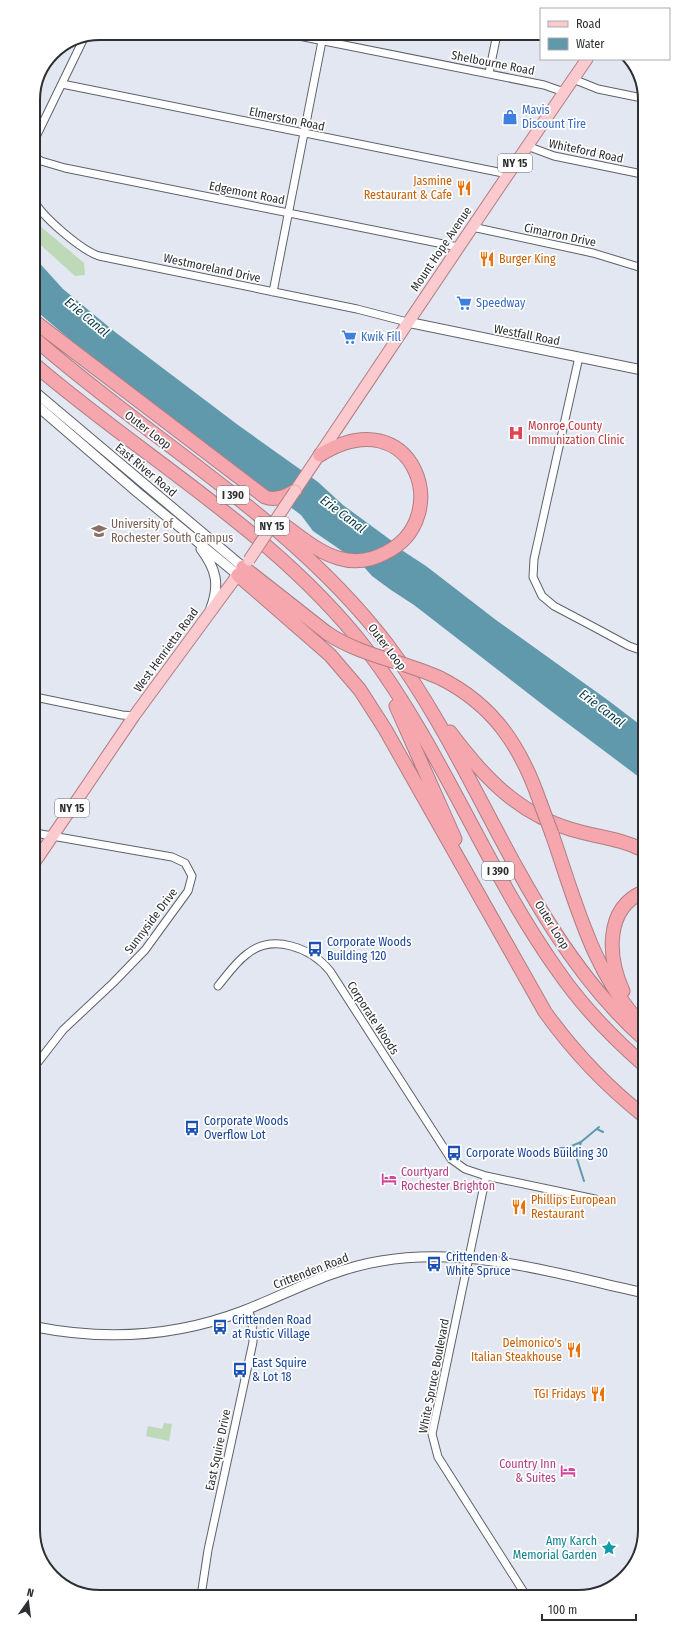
<svg xmlns="http://www.w3.org/2000/svg" width="678" height="1630" font-family="'Fira Sans Condensed',sans-serif">
<style>
.green{fill:#bdd9b7}
.water{fill:#6099ac}
.lines{fill:none;stroke-linecap:round;stroke-linejoin:round}
.stream{stroke:#6099ac;stroke-width:2}
.minor-casing{stroke:#5e626b;stroke-width:9}
.tertiary-casing{stroke:#5e626b;stroke-width:11}
.primary-casing{stroke:#b07d83;stroke-width:13}
.motorway-casing{stroke:#b07d83;stroke-width:15}
.minor{stroke:#fff;stroke-width:7}
.tertiary{stroke:#fff;stroke-width:9}
.primary{stroke:#facace;stroke-width:11}
.motorway{stroke:#f6a7ae;stroke-width:13}
.primary-bridge-casing{stroke:#b07d83;stroke-width:13;stroke-linecap:butt}
.motorway-bridge-casing{stroke:#b07d83;stroke-width:15;stroke-linecap:butt}
.primary-bridge{stroke:#facace;stroke-width:11}
.motorway-bridge{stroke:#f6a7ae;stroke-width:13}
.labels{text-anchor:middle;dominant-baseline:central;stroke-width:3.5;stroke-linejoin:round;paint-order:stroke}
.shield{fill:#fff;stroke:#6c6d70;stroke-width:1}
.shield-label{font-size:11px;font-weight:bold;fill:#2d2f32}
.street-label{font-size:12px;fill:#2d2f32;stroke:#fff}
.shop-label{font-size:12px;fill:#366cbe;stroke:#fff;text-anchor:start}
.food-label{font-size:12px;fill:#c56008;stroke:#fff;text-anchor:end}
.health-label{font-size:12px;fill:#be3a42;stroke:#fff;text-anchor:start}
.education-label{font-size:12px;fill:#785e54;stroke:#fff;text-anchor:start}
.transit-label{font-size:12px;fill:#164399;stroke:#fff;text-anchor:start}
.hotel-label{font-size:12px;fill:#b23c85;stroke:#fff;text-anchor:start}
.culture-label{font-size:12px;fill:#0d838f;stroke:#fff;text-anchor:end}
.water-label{font-size:13px;font-style:italic;fill:#023847;stroke:#fff}
.rim{fill:none;stroke:#2d2f32;stroke-width:2}
</style>
<rect width="100%" height="100%" fill="#e2e7f1"/>
<path class="green" d="M33,220L84,263L85,275L75,276L33,238Z
M164,1423L172,1424L169,1441L146,1436L148,1426L162,1429Z"/>
<path class="water" d="M34,257L63,289L115,332L238,425L318,482L343,505L396,544L403,551L426,566L496,620L609,701L643,727V780L547,708L414,605L391,590L372,576L356,558L345,553L313,531L301,515L93,359L34,309Z"/>
<g class="lines">
<path class="stream" d="M597,1129L603,1132
M558,1148H567L581,1142
M584,1181L577,1159L581,1142L599,1127"/>
<g class="minor-casing">
<path id="minor" d="M299,36L544,85L564,92
M489,73L497,34
M573,79L598,89L642,98
M62,84L508,174
M33,143L84,38
M527,146L554,156L642,174
M33,155L41,161L65,168L458,247
M33,199C41,216 81,250 99,256L357,309L407,322
M472,227L593,253L642,268
M273,292L323,36
M579,357L534,559L533,577L542,596L554,606L590,625L629,646L643,651
M35,697L122,715L134,716
M35,833L172,857L185,863L192,876L188,891L145,950L113,983L63,1030L35,1066
M218,986C227,975 236,962 247,954C273,933 311,948 330,971L451,1159L465,1169L486,1176L595,1199
M486,1176L432,1434L438,1457L525,1594
M201,1596L208,1550L253,1342L252,1321L248,1309"/>
</g>
<g class="tertiary-casing">
<path id="tertiary" d="M407,322L642,370
M34,391L243,567
M34,403L137,492L238,575
M201,549C216,569 220,584 211,608
M36,1327C107,1341 175,1337 243,1311C289,1293 331,1269 381,1261C470,1246 558,1274 644,1293"/>
</g>
<g class="primary-casing">
<path id="primary" d="M295,491C392,347 488,202 587,59
M35,862L134,716L242,569"/>
</g>
<g class="motorway-casing">
<path id="motorway" d="M34,321L265,497C276,501 286,496 295,491
M34,338C151,441 291,519 387,644C481,769 525,933 644,1039
M34,364C144,459 277,533 367,650C442,749 486,870 558,971C582,1006 612,1037 644,1065
M281,523C299,535 317,552 338,558C354,563 370,561 385,553C456,519 414,397 320,455
M243,567L327,633
M238,575L330,655L360,690L385,729L545,1012C573,1051 606,1086 644,1116
M440,678C494,705 521,747 540,802
M396,706L455,839
M450,732C482,775 517,813 570,829C595,837 620,838 643,850
M552,834C575,900 593,975 644,1027
M623,991C608,958 604,909 643,892"/>
</g>
<use href="#minor" class="minor"/>
<use href="#tertiary" class="tertiary"/>
<use href="#primary" class="primary"/>
<use href="#motorway" class="motorway"/>
<g class="primary-bridge-casing">
<path id="primary-bridge" d="M249,560L295,491"/>
</g>
<g class="motorway-bridge-casing">
<path id="motorway-bridge" d="M327,633C361,656 403,661 440,678
M540,802L552,834"/>
</g>
<use href="#primary-bridge" class="primary-bridge"/>
<use href="#motorway-bridge" class="motorway-bridge"/>
</g>
<defs>
<g id="shop-bare" transform="scale(1.2)"><path d="M-5-2.5h2.3a2.7 3.5 0 0 1 5.4 0H5L5.5 6h-11ZM-1.5-2.5h3a1.5 2.3 0 0 0-3 0Z" fill="#3f7fe0" stroke="#fff" stroke-width="2.5" paint-order="stroke"/></g>
<g id="restaurant-bare" transform="scale(1.2)"><path d="M-5-6h1v4h1v-4h1v4h1v-4h1v5L-1.5 .5V6h-2V.5L-5-1ZM5-6V6H3V1.5H1.5Q1.5-4 5-6Z" fill="#e8710a" stroke="#fff" stroke-width="2.5" paint-order="stroke"/></g>
<g id="supermarket-bare" transform="scale(1.2)"><path d="M-6-5.5h2.5l.6 2H6L4.5 2H-2.5L-4.4-4H-6ZM-1.5 3.2a1.3 1.3 0 1 0 .1 0ZM3 3.2a1.3 1.3 0 1 0 .1 0Z" fill="#3f7fe0" stroke="#fff" stroke-width="2.5" paint-order="stroke"/></g>
<g id="hospital-bare" transform="scale(1.2)"><path d="M-5-5h3v3.5h4V-5h3V5h-3V1.5h-4V5h-3Z" fill="#e0444e" stroke="#fff" stroke-width="2.5" paint-order="stroke"/></g>
<g id="university-bare" transform="scale(1.2)"><path d="M0-5L7-2L0 1L-7-2ZM-4 1L0 2.5L4 1V4Q0 6-4 4Z" fill="#8d6e63" stroke="#fff" stroke-width="2.5" paint-order="stroke"/></g>
<g id="bus-bare" transform="scale(1.2)"><path d="M-5-6H5V4H4V6H2V4H-2V6H-4V4H-5ZM-3.5-4V0h7V-4ZM-3.5 1.2v1.5H-2V1.2ZM2 1.2v1.5H3.5V1.2Z" fill="#1a4fb4" stroke="#fff" stroke-width="2.5" paint-order="stroke"/></g>
<g id="hotel-bare" transform="scale(1.2)"><path d="M-6-4.5h1.5V1H6V5H4.5V3h-9V5H-6ZM-4 0a1.8 1.8 0 1 1 3.6 0ZM.5 0V-2.5h3Q6-2.5 6 0Z" fill="#d1479c" stroke="#fff" stroke-width="2.5" paint-order="stroke"/></g>
<g id="sight-bare" transform="scale(1.2)"><path d="M0-6L1.8-2.2L6-1.7L2.9 1.2L3.7 5.4L0 3.3L-3.7 5.4L-2.9 1.2L-6-1.7L-1.8-2.2Z" fill="#0f9aa8" stroke="#fff" stroke-width="2.5" paint-order="stroke"/></g>
</defs>
<g fill-rule="evenodd">
<use href="#shop-bare" x="510" y="117"/>
<use href="#restaurant-bare" x="464" y="188"/>
<use href="#restaurant-bare" x="487" y="259"/>
<use href="#supermarket-bare" x="464" y="303"/>
<use href="#supermarket-bare" x="349" y="337"/>
<use href="#hospital-bare" x="516" y="433"/>
<use href="#university-bare" x="99" y="531"/>
<use href="#bus-bare" x="315" y="949"/>
<use href="#bus-bare" x="192" y="1128"/>
<use href="#bus-bare" x="454" y="1153"/>
<use href="#hotel-bare" x="389" y="1179"/>
<use href="#restaurant-bare" x="519" y="1207"/>
<use href="#bus-bare" x="434" y="1264"/>
<use href="#bus-bare" x="220" y="1327"/>
<use href="#restaurant-bare" x="574" y="1350"/>
<use href="#bus-bare" x="240" y="1370"/>
<use href="#restaurant-bare" x="598" y="1394"/>
<use href="#hotel-bare" x="568" y="1471"/>
<use href="#sight-bare" x="609" y="1548"/>
</g>
<g class="labels">
<g class="shield">
<rect x="498" y="154" width="34" height="18" rx="3"/>
<rect x="217" y="486" width="32" height="18" rx="3"/>
<rect x="255" y="517" width="34" height="18" rx="3"/>
<rect x="55" y="799" width="34" height="18" rx="3"/>
<rect x="482" y="862" width="32" height="18" rx="3"/>
</g>
<g class="shield-label">
<text x="515" y="163">NY 15</text>
<text x="233" y="495">I 390</text>
<text x="272" y="526">NY 15</text>
<text x="72" y="808">NY 15</text>
<text x="498" y="871">I 390</text>
</g>
<g class="street-label">
<text transform="translate(493 63) rotate(11)">Shelbourne Road</text>
<text transform="translate(287 119) rotate(12)">Elmerston Road</text>
<text transform="translate(586 151) rotate(12)">Whiteford Road</text>
<text transform="translate(247 193) rotate(11)">Edgemont Road</text>
<text transform="translate(560 235) rotate(12)">Cimarron Drive</text>
<text transform="translate(441 249) rotate(-56)">Mount Hope Avenue</text>
<text transform="translate(212 268) rotate(12)">Westmoreland Drive</text>
<text transform="translate(527 335) rotate(11)">Westfall Road</text>
<text transform="translate(148 430) rotate(37)">Outer Loop</text>
<text transform="translate(146 470) rotate(40)">East River Road</text>
<text transform="translate(387 647) rotate(53)">Outer Loop</text>
<text transform="translate(166 650) rotate(-54)">West Henrietta Road</text>
<text transform="translate(151 921) rotate(-53)">Sunnyside Drive</text>
<text transform="translate(552 925) rotate(58)">Outer Loop</text>
<text transform="translate(373 1018) rotate(57)">Corporate Woods</text>
<text transform="translate(311 1271) rotate(-21)">Crittenden Road</text>
<text transform="translate(434 1376) rotate(-79)">White Spruce Boulevard</text>
<text transform="translate(218 1450) rotate(-78)">East Squire Drive</text>
</g>
<g class="shop-label">
<text x="522" y="110">Mavis<tspan x="522" dy="14">Discount Tire</tspan></text>
<text x="476" y="303">Speedway</text>
<text x="361" y="337">Kwik Fill</text>
</g>
<g class="food-label">
<text x="452" y="181">Jasmine<tspan x="452" dy="14">Restaurant &amp; Cafe</tspan></text>
<text x="499" y="259" text-anchor="start">Burger King</text>
<text x="531" y="1200" text-anchor="start">Phillips European<tspan x="531" dy="14">Restaurant</tspan></text>
<text x="562" y="1343">Delmonico's<tspan x="562" dy="14">Italian Steakhouse</tspan></text>
<text x="586" y="1394">TGI Fridays</text>
</g>
<g class="health-label">
<text x="528" y="426">Monroe County<tspan x="528" dy="14">Immunization Clinic</tspan></text>
</g>
<g class="education-label">
<text x="111" y="524">University of<tspan x="111" dy="14">Rochester South Campus</tspan></text>
</g>
<g class="transit-label">
<text x="327" y="942">Corporate Woods<tspan x="327" dy="14">Building 120</tspan></text>
<text x="204" y="1121">Corporate Woods<tspan x="204" dy="14">Overflow Lot</tspan></text>
<text x="466" y="1153">Corporate Woods Building 30</text>
<text x="446" y="1257">Crittenden &amp;<tspan x="446" dy="14">White Spruce</tspan></text>
<text x="232" y="1320">Crittenden Road<tspan x="232" dy="14">at Rustic Village</tspan></text>
<text x="252" y="1363">East Squire<tspan x="252" dy="14">&amp; Lot 18</tspan></text>
</g>
<g class="hotel-label">
<text x="401" y="1172">Courtyard<tspan x="401" dy="14">Rochester Brighton</tspan></text>
<text x="556" y="1464" text-anchor="end">Country Inn<tspan x="556" dy="14">&amp; Suites</tspan></text>
</g>
<g class="culture-label">
<text x="597" y="1541">Amy Karch<tspan x="597" dy="14">Memorial Garden</tspan></text>
</g>
<g class="water-label">
<text transform="translate(87 317) rotate(40)">Erie Canal</text>
<text transform="translate(343 514) rotate(37)">Erie Canal</text>
<text transform="translate(602 708) rotate(37)">Erie Canal</text>
</g>
</g>
<path d="M0 0H678V1630H0ZM100 40H578A60 60 0 0 1 638 100V1530A60 60 0 0 1 578 1590H100A60 60 0 0 1 40 1530V100A60 60 0 0 1 100 40Z" fill="#fff" fill-rule="evenodd"/>
<path class="rim" d="M100 40H578A60 60 0 0 1 638 100V1530A60 60 0 0 1 578 1590H100A60 60 0 0 1 40 1530V100A60 60 0 0 1 100 40Z"/>
<rect x="540" y="8" width="130" height="52" fill="#ffffff" stroke="#abacad"/>
<rect x="548" y="21" width="20" height="6" fill="#facace" stroke="#abacad"/>
<text x="576" y="28" font-size="12" fill="#2d2f32">Road</text>
<rect x="548" y="38" width="20" height="12" fill="#6099ac" stroke="#abacad"/>
<text x="576" y="48" font-size="12" fill="#2d2f32">Water</text>
<g transform="translate(28 1602) rotate(14)" stroke="#ffffff" stroke-width="3" paint-order="stroke">
<path d="M0-3L7 15L0 10L-7 15Z" fill="#2d2f32"/>
<text y="-6" font-size="11" font-weight="bold" text-anchor="middle" fill="#2d2f32">N</text>
</g>
<path d="M542 1614v6h94v-6" fill="none" stroke="#2d2f32" stroke-width="2"/>
<text x="548" y="1614" font-size="12" fill="#2d2f32" stroke="#ffffff" stroke-width="3" paint-order="stroke">100 m</text>
</svg>
